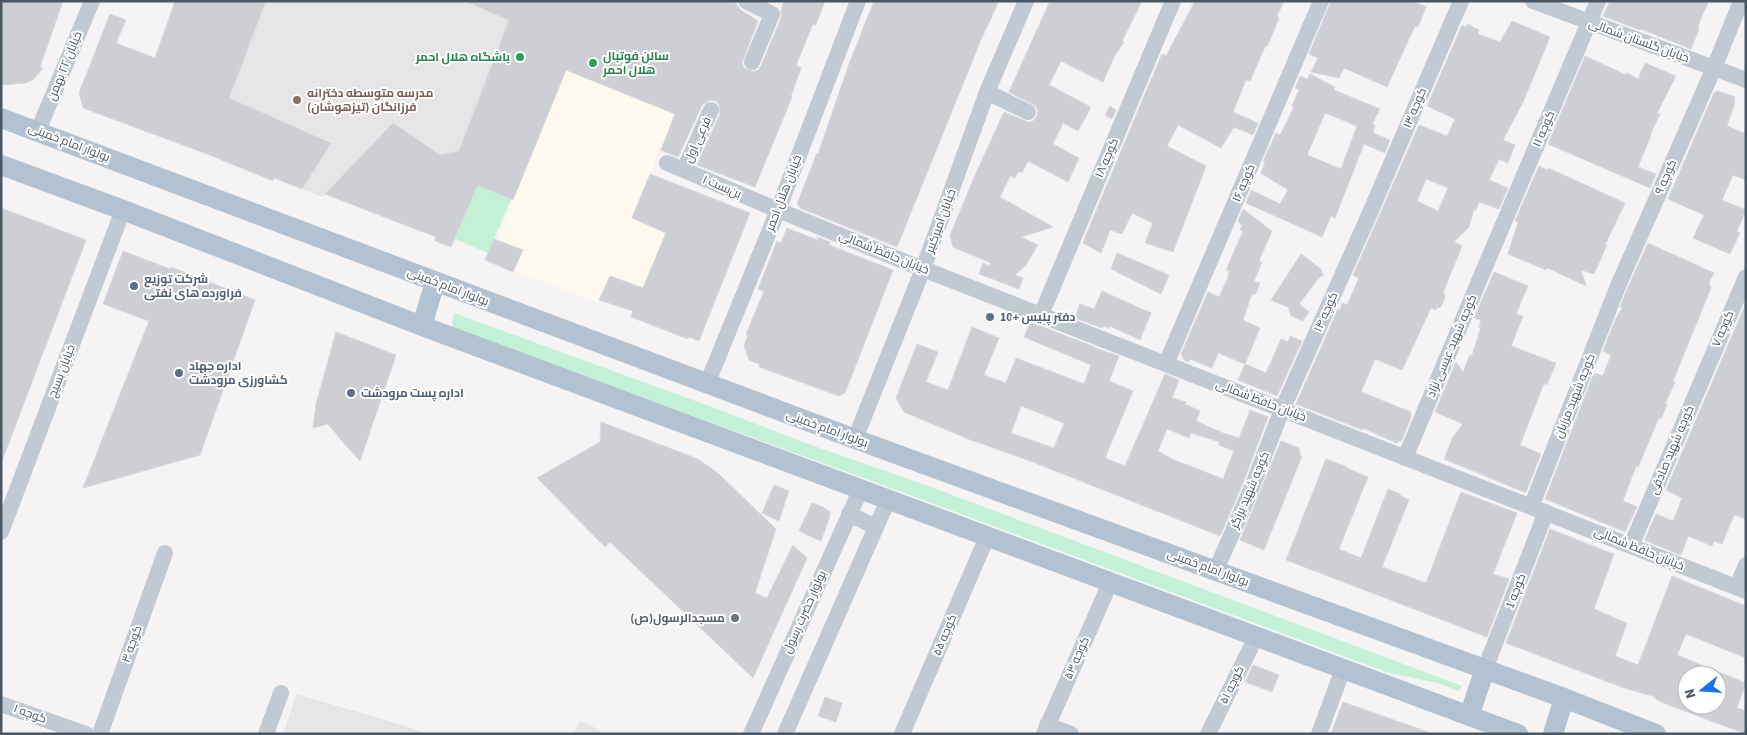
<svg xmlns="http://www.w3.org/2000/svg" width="1747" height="735" font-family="'Source Sans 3',Cairo,sans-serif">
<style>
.commercial{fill:#fdf9ef}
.education{fill:#e6e4e5}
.green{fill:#c3f1d5}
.building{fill:#cdcfd5;stroke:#d7d9de;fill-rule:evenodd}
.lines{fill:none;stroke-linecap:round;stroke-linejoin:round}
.minor{stroke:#c1cad2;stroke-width:16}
.major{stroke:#b3c2d1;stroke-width:20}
.leisure-dot{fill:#2e9e5b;stroke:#fff;stroke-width:2}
.education-dot{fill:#8d6e63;stroke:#fff;stroke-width:2}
.service-dot{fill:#5c6f8a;stroke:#fff;stroke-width:2}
.worship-dot{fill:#6b7280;stroke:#fff;stroke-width:2}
.labels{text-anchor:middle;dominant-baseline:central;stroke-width:4;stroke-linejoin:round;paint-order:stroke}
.street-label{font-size:12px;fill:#4a5661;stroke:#fff}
.leisure-label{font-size:12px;font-weight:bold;fill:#27864d;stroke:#fff;text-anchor:start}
.education-label{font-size:12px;font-weight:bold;fill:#785e54;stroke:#fff;text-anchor:start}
.service-label{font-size:12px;font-weight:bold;fill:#4e5e75;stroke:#fff;text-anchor:start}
.worship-label{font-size:12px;font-weight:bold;fill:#5b616d;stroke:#fff;text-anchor:end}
</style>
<rect width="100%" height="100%" fill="#f5f3f3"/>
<path class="commercial" d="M566,70L675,114L632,218L666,233L633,311L626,309L635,284L610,276L598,303L534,278L533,280L529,278L530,277L513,272L523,250L497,240Z"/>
<path class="education" d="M267,1H461L509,20L459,151L440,155L393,123L322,197L302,189L331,142L228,98Z
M297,694L408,727L428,734H283Z
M580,720L601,731L600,734H573Z"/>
<path class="green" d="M478,185L511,199L488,253L455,239Z
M454,313L712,407L808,444L920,483L1462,686L1459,691L1438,683L1389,673L872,481L452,328Z"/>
<path class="building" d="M1,1H63L40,67L43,68L33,80L26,83L1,85Z
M175,1H266L229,98L331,143L302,189L274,178L273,181L207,154L83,108L79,93L110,14L126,20L116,43L155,58Z
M464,1H734L741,10L758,21L742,63L744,68L753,72L758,70L761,66L781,18V10L784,1H825L816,25L813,24L796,65L801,68L791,96L792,97L755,187L697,165L720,114L719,105L716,101L710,100L702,105L678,157L661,150L675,114L566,70L513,200L478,185L451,247L435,241L436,237L325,194L393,123L440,155L459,151L509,20Z
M874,1H999L980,42L897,247L800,208L797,204L817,153L818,154L849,64Z
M1050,1H1142L1122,41L1124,42L1114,57L1103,82L1061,61L1049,85L1091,107L1078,131L1063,123L1053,144L1079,158L1068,182L1028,161L1022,173L1019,171L1015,178L1010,176L1000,197L1053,227L1021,237L1038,245L1026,265L1015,275L1023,278L1019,289L979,274L983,263L989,266L991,263L953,247L950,235L976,173L1004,112L1028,122L1033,121L1037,116L1038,111L1036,106L1009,92Z
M1195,1H1284L1277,16L1279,18L1268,45L1265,47L1250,81L1246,80L1233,112L1258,123L1253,135L1234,127L1221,148L1178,125L1167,146L1206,166L1173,252L1145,243L1153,223L1132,213L1122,234L1110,230L1101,253L1083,243L1086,235L1152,77L1154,78L1153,75L1162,54L1166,56Z
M1331,1H1412L1426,7L1418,27L1415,26L1387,87L1344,68L1339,78L1311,72L1318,58L1309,54Z
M1610,1H1709L1701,18L1698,28L1699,29L1691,49L1641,29L1640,30L1603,16Z
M1512,21L1550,37L1524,100L1503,140L1515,145L1508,163L1499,159L1489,180L1508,188L1499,209L1479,202L1476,210H1474L1469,227L1454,242L1462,246L1443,293L1445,295V298L1440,308L1437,307L1436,310L1431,308L1402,370L1375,359L1361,392L1411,412V417L1402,440L1396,443L1363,428V430L1296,404L1338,309L1340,310L1342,303L1347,305L1359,278L1353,275L1419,125L1447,136L1455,119L1427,106L1462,25L1466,27L1468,24L1479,30L1478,34L1500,42ZM1426,179L1448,188L1438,211L1417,201Z
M1585,56L1626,75L1627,73L1638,79L1645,63L1676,76L1657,113L1660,114L1650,135H1651L1638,167L1656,174L1650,188L1548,144Z
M1310,74L1335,87L1334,90L1380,109L1372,124L1375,125L1373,133L1390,140L1385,153L1364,144L1335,218L1331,216L1322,237L1246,203L1251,190L1280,204L1288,190L1261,173L1265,162L1263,161L1276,133L1280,135L1294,107L1292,106L1299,90L1295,88L1300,76L1307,79ZM1325,113L1357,126L1341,169L1307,155Z
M1718,91L1735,97L1734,106L1727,126L1746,134V180L1733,175L1722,200L1746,210L1737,231L1740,233L1730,254L1693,238L1704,215L1668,199L1714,93Z
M1110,106L1116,110L1112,119L1105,115Z
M1539,166L1547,170L1548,168L1625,203L1605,245H1607L1594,274L1581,270L1586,286L1548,268L1546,270L1508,254L1518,222L1515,221Z
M650,174L750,213L699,341L689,337L688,339L631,317L633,311L599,300L610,276L643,288L666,233L632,218Z
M1,208L86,240L2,461H1Z
M1243,209L1272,231L1259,261L1262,262L1254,281L1260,283L1255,295L1252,294L1243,320L1260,328L1245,364L1218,353L1212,368L1190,359L1188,362L1184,360L1181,354L1208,292L1219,297L1228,277L1229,271L1226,270L1243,231L1240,230L1242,226L1238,221Z
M787,228L820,241L817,237L830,242L829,245L893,270L845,393L839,396L759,367V364L749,360L744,346L748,335L746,334L764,291L758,289L777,241L781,243Z
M494,239L523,250L513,272L485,260Z
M1648,243L1714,273L1709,282L1711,288L1673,381L1675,382L1665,404L1667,405L1661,419L1659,418L1638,467L1636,466L1623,501L1637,507L1625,532L1545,499L1594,373L1603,376L1611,355L1603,351L1615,320L1622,308L1620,307L1628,287Z
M123,251L170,269L171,267L255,300L200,455L83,488L149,321L103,304Z
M1117,253L1169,275L1161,294L1111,269Z
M1301,254L1322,270L1321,272L1324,274L1318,279L1299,304L1309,312L1303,321L1291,316L1288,307L1271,300Z
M1494,272L1528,286L1516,314L1523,316L1511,346L1556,363L1547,385L1544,383L1520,445L1541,454L1526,492H1524L1444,459L1453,437L1463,424L1435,412L1456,362L1463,372L1470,355L1472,356L1481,327H1479L1481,320L1474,318Z
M1102,291L1151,313L1140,340L1110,326V328L1103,326L1102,328L1075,318L1080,304L1094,309Z
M1746,303V519L1734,515L1722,544L1714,541L1712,546L1688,536L1681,555L1646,541L1645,539L1656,514L1673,521L1682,498L1666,490Z
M1030,322L1095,347V348L1119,356L1109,381L1133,391L1105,458L1125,466L1165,374L1179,380L1172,398L1186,402L1185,404L1200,411L1196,421L1223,433L1239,438L1250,410L1268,417L1241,488L1220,536L1025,459L968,439L904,412L896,398L917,344L938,352L926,382L948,390L972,327L999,338L984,375L1006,383L1016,358L1084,384L1091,365L1024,337ZM1021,406L1064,423L1054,448L1011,433ZM1167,429L1189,438L1191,433L1220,442L1219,445L1234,451L1223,479L1172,459L1158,451Z
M336,332L396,355L360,461L348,448L328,424L313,428L316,404Z
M1290,336L1302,341L1277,396L1238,380L1245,364L1266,373L1281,339L1288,342Z
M601,422L698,459L719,474L776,529L755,593L767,598L793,545L807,558L753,678L610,542L605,547L537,478L600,442Z
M1281,441L1299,448L1300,455L1302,456L1264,550L1240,540Z
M1326,459L1347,467V468L1368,477L1339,549L1361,558L1388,489L1400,494L1401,496L1409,500L1382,567L1426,583L1461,492L1517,513L1493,574L1509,579L1487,637L1286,560Z
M774,485L789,491L779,521L762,513Z
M812,503L823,507L830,512L829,519L821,541L799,531Z
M1550,529L1614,554L1594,609L1627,623L1615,656L1638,665L1672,576L1746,606V658L1686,634L1677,655L1746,683L1737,708L1746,711V734L1671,706L1655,699L1656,697L1624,688L1506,643ZM1687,675H1717V705H1687Z
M1253,665L1279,675L1272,692L1245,682Z
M825,697L842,703L836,722L818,716Z
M1343,702L1428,732L1427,734H1331Z"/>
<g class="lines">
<path class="minor" d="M746,1L772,14L752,62
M1533,1L1746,80
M987,92L1028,112
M38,131L92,1
M667,163L778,210L923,269L1746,591
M684,170L711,110
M1041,315L1173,1
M1166,364L1321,1
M707,384L778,210L858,1
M855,439L923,269L987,92L1026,1
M1405,458L1479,281L1598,1
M1531,507L1618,286L1714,68L1741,1
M849,514L876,527
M1,532L123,210
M1631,546L1746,277
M1216,570L1250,492L1282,410L1369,215L1461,1
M1737,587L1746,565
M1485,669L1546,512
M1,704L86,734
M1047,725L1071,734
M100,734L165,553
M266,734L281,693
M751,734L860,491
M785,734L888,500
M902,734L987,537
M1044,734L1110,583
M1208,734L1256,637
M1319,734L1343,669"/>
<path class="major" d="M1,118L855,439L1564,698L1656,734
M1,165L123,210L422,326L1518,734
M422,326L435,282
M1469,716L1485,669
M1553,734L1564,698"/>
</g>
<g class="leisure-dot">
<circle cx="520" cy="57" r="5"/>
<circle cx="593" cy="63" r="5"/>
</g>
<circle class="education-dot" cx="297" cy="100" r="5"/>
<g class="service-dot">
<circle cx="134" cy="286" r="5"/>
<circle cx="990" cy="317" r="5"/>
<circle cx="179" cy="373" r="5"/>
<circle cx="351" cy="393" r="5"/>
</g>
<circle class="worship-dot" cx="735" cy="618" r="5"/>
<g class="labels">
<g class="street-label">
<text transform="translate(1639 41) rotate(20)">خیابان گلستان شمالی</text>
<text transform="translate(65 66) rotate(-68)">خیابان ۲۲ بهمن</text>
<text transform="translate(1415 108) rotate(-67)">کوچه ۱۳</text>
<text transform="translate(1544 129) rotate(-67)">کوچه ۱۱</text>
<text transform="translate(698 140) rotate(-66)">فرعی اول</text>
<text transform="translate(69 143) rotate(21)">بولوار امام خمینی</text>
<text transform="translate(1107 158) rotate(-67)">کوچه ۱۸</text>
<text transform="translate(1666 177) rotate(-66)">کوچه ۹</text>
<text transform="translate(1244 183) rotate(-67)">کوچه ۱۶</text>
<text transform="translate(722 187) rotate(23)">بن‌بست ۱</text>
<text transform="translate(784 193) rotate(-69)">خیابان هلال احمر</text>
<text transform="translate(941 221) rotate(-70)">خیابان امیرکبیر</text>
<text transform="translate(884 253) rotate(22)">خیابان حافظ شمالی</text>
<text transform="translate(448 287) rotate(21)">بولوار امام خمینی</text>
<text transform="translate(1326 312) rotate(-66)">کوچه ۱۴</text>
<text transform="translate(1723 329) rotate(-67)">کوچه ۷</text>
<text transform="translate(1452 346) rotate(-67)">کوچه شهید عیسی نژاد</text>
<text transform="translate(62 371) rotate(-69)">خیابان بسیج</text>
<text transform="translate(1575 396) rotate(-68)">کوچه شهید مرزبان</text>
<text transform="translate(1261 401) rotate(21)">خیابان حافظ شمالی</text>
<text transform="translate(827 429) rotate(20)">بولوار امام خمینی</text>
<text transform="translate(1672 450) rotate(-67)">کوچه شهید صادقی</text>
<text transform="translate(1250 490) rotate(-67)">کوچه شهید برزگر</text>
<text transform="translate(1639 549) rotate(22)">خیابان حافظ شمالی</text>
<text transform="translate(1208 568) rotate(20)">بولوار امام خمینی</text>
<text transform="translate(1516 591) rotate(-69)">کوچه 1</text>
<text transform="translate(805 612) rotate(-66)">بولوار حضرت رسول</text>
<text transform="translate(945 635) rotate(-67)">کوچه ۵۵</text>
<text transform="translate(132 644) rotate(-70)">کوچه ۳</text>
<text transform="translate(1077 658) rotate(-66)">کوچه ۵۳</text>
<text transform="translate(1232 685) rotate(-64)">کوچه ۵۱</text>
<text transform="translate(30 714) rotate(20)">کوچه ۱</text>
</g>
<g class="leisure-label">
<text x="603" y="56">سالن فوتبال<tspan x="603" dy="14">هلال احمر</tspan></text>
<text x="510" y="57" text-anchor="end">باشگاه هلال احمر</text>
</g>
<g class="education-label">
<text x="307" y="93">مدرسه متوسطه دخترانه<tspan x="307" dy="14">فرزانگان (تیزهوشان)</tspan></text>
</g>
<g class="service-label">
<text x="144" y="279">شرکت توزیع<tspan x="144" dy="14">فراورده های نفتی</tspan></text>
<text x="1000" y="317">دفتر پلیس +10</text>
<text x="189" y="366">اداره جهاد<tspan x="189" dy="14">کشاورزی مرودشت</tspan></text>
<text x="361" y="393">اداره پست مرودشت</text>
</g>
<g class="worship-label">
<text x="725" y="618">مسجدالرسول(ص)</text>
</g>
</g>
<rect width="1747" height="735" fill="none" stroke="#4a5661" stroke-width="5"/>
<g transform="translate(1702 690) rotate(253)"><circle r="24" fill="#ffffff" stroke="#b7bbc0"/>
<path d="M0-4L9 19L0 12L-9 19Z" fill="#1a73e8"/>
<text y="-8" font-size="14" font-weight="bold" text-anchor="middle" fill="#4a5661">N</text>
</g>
</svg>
